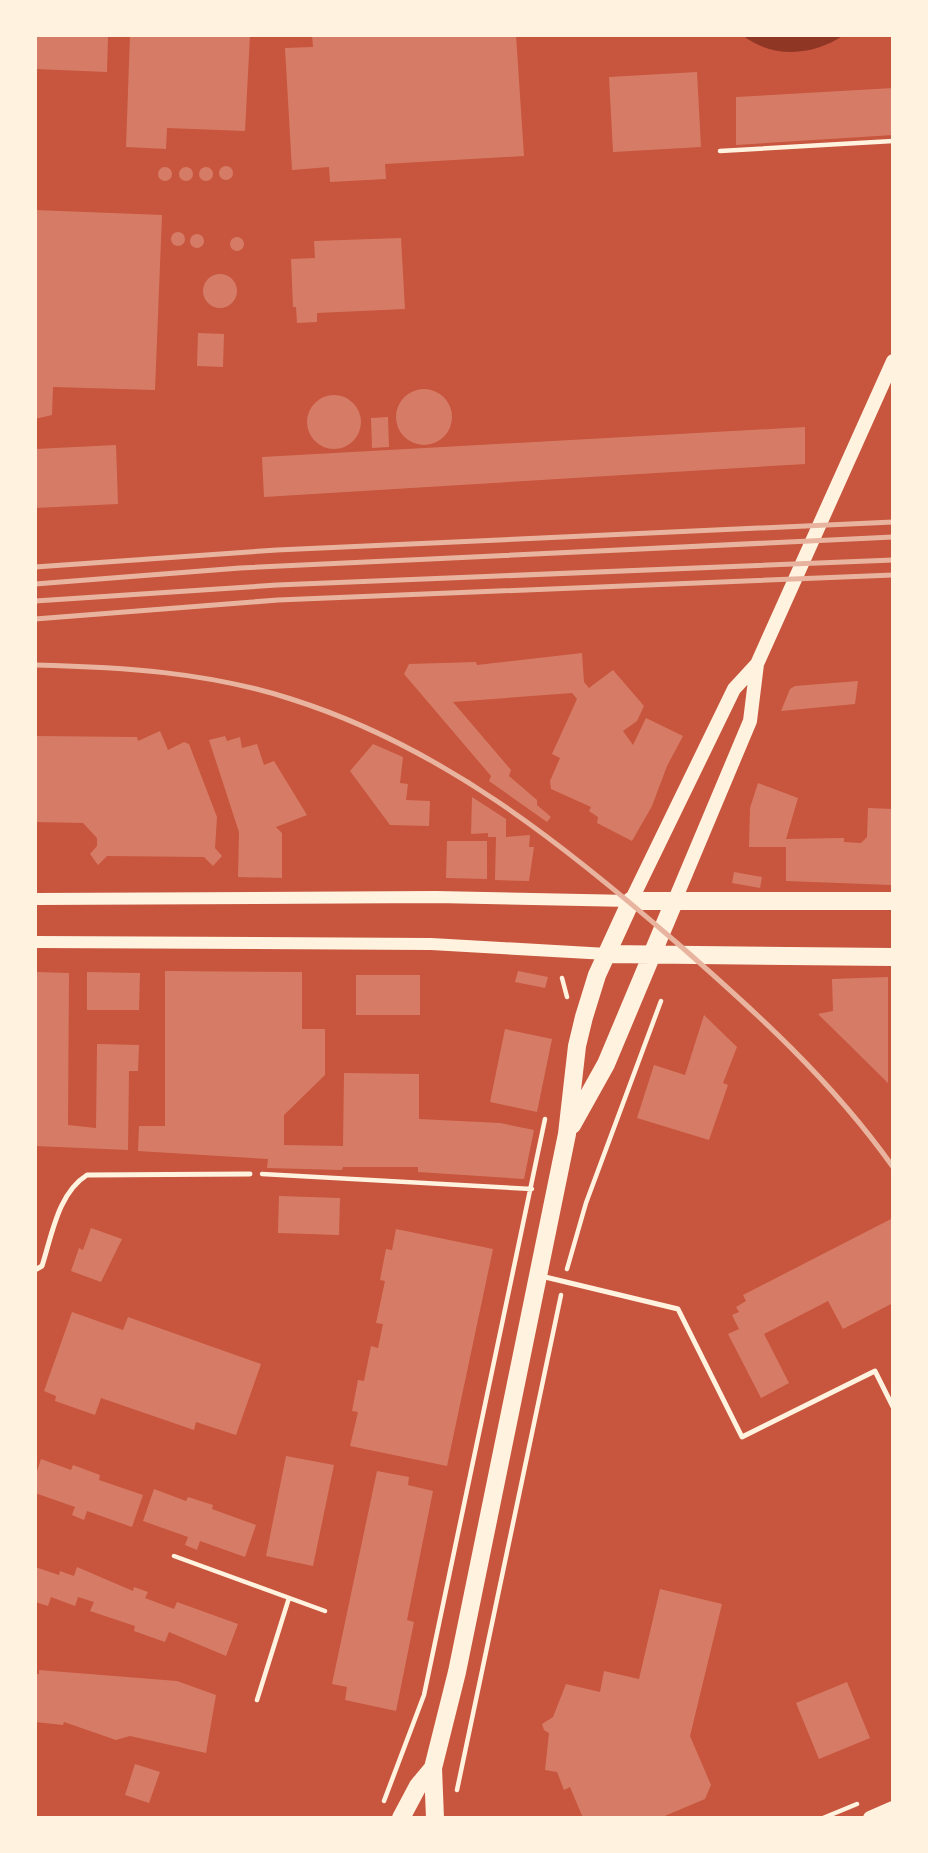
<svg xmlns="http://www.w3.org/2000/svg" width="928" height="1853" font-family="Jost,sans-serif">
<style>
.water{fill:#8f3625}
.building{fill:#d67c66}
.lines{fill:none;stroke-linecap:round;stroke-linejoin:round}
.path{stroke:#fff3e0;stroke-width:4.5}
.service{stroke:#fff3e0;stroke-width:5}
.tertiary{stroke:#fff3e0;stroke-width:12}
.secondary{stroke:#fff3e0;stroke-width:14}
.primary{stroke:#fff3e0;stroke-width:18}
.rail{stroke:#e9b49f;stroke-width:5}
</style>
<rect width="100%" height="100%" fill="#c8553d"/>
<path class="water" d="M742,35H844C813,56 773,59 742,35Z"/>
<path class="building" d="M35,35H108L107,72L35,69Z
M130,35H250L245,131L167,128L166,149L126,147Z
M312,35H516L524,156L385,164L386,179L330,182L329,167L292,170L285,48L313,47Z
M697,72L701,147L613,152L609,77Z
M893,88V135L736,145V97Z
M219 173a7 7 0 1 1 14 0a7 7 0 1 1-14 0Z
M158 174a7 7 0 1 1 14 0a7 7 0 1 1-14 0Z
M199 174a7 7 0 1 1 14 0a7 7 0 1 1-14 0Z
M179 174a7 7 0 1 1 14 0a7 7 0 1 1-14 0Z
M35,210L162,215L155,390L53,387L52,415L35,419Z
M171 239a7 7 0 1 1 14 0a7 7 0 1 1-14 0Z
M190 241a7 7 0 1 1 14 0a7 7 0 1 1-14 0Z
M230 244a7 7 0 1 1 14 0a7 7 0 1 1-14 0Z
M401,238L405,309L317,313V322L297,323L296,307H293L291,259L315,258L314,241Z
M203 291a17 17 0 1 1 34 0a17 17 0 1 1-34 0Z
M198,333L224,334L223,367L197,366Z
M396 417a28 28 0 1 1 56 0a28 28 0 1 1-56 0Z
M307 422a27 27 0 1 1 54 0a27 27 0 1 1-54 0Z
M388,417L389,447L372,448L371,418Z
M805,427V464L264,497L262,457Z
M116,445L118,504L35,508V449Z
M582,653L584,682L589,688L613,670L644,706L637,721L623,731L633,745L646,718L683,736L667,766L652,806L632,841L597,823L598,817L589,811L591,807L551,789L550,781L560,758L552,754L577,699L572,693L453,702L511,770L509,776L537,800V805L551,817L547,822L489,781L491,776L404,674L409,664L476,662L477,665Z
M858,681L855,704L781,711L790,689L795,686Z
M160,731L168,750L184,742L189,744L217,817L215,848L222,856L213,866L204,857L107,856L98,865L90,854L97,846V838L83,823L35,822V736L137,737L138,741Z
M225,736L227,741L240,737L242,748L257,744L264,765L274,761L307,815L276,827L282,833V878L238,877L239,832L209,740Z
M373,744L403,757L400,783L408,784L406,800L430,801L429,826L390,825L350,771Z
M758,783L798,798L786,839L844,838V842L861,843L867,837L868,808L893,809L891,885L786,881V847H749L750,808Z
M472,797L506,819V837L530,835L529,847H534L529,881L495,880L496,837H488V833L471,834Z
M447,841H487V879L446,878Z
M734,872L762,877L760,888L732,883Z
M165,971L302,972V1029H325V1075L284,1115V1145L343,1146L344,1073L419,1074V1119L500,1123L534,1130L524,1179L418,1172V1167H343L342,1170L267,1168L268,1159L138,1151L139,1126H165Z
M518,971L548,977L545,988L515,982Z
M35,972L69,973L68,1125L96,1128L97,1044L139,1045L138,1071H129L128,1150L35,1146Z
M87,972L140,973L139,1010H87Z
M356,975H420V1015H356Z
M888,977V1083L818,1014L833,1011L832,979Z
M704,1015L737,1047L723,1083L728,1085L709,1140L637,1118L654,1065L685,1075Z
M505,1029L552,1039L537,1112L490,1102Z
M279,1196L340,1198L339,1235L278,1233Z
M891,1219L893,1303L843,1329L828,1301L764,1334L789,1383L761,1398L728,1334L739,1329L732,1315L739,1312L736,1307L746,1301L743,1295Z
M91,1228L122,1239L101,1282L71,1271L79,1248L83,1250Z
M396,1229L493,1249L447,1466L350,1446L358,1412L352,1411L358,1380L364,1381L371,1346L378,1348L383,1324L376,1323L385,1281L380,1280L386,1249L392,1250Z
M72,1312L123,1330L128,1317L261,1364L236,1435L196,1422L194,1430L101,1398L95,1415L55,1401L56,1396L44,1391Z
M286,1456L334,1465L313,1566L266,1556Z
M41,1459L71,1470L73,1465L100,1475L99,1480L143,1495L132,1527L87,1511L84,1520L72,1515L75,1507L35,1493V1477Z
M377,1471L409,1477L408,1485L433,1491L407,1620L414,1622L396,1711L345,1700L347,1687L332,1684Z
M154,1489L186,1501L188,1497L213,1505L212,1509L256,1525L245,1557L200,1541L197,1550L185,1545L188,1537L143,1521Z
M35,1567L59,1575L60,1571L74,1576L77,1567L133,1591L134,1587L148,1592L145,1598L174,1609L177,1602L238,1624L226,1656L169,1632L165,1642L134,1631L135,1626L90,1611L94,1602L78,1597L75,1606L51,1597L48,1606L35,1602Z
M660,1589L722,1604L690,1736L711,1785L705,1799L660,1818H583L570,1787L564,1790L557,1772L545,1770L549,1733L544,1730L542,1724L553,1717L566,1684L600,1692L604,1671L639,1679Z
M39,1670L177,1681L216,1695L206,1753L130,1736L116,1740L64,1722L63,1725L35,1722V1674H39Z
M847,1682L870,1738L819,1759L796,1703Z
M135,1764L160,1772L149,1803L125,1795Z"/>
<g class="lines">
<path class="path" d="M720,151L893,141
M562,978L567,997
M262,1174L532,1189
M567,1269L586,1203L661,1001
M174,1556L325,1611
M257,1700L289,1598
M457,1790L561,1295
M384,1801L424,1695L545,1119
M823,1818L857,1804"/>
<path class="service" d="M35,1270L42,1266C52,1235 58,1193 87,1175L250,1174
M541,1276L678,1309L742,1437L875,1371L893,1407"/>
<path class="tertiary" d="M35,899L436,897L631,901
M35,942L431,944L607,954"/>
<path class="secondary" d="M631,901L734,689L757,664
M674,902L750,721L757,664L893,361
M870,1818L893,1808"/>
<path class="primary" d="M607,954L893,957
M572,1125L606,1064L674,902
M401,1818L418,1786L433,1768
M435,1818L433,1768L457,1672L567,1134L577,1046L584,1017L597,975L631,901H893"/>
<path class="rail" d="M35,567L277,550L893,522
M35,584L240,568L893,537
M35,601L277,585L893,560
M35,619L278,600L893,575
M35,665C121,667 208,672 291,699C440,746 561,842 677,943C756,1012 832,1081 893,1167"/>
</g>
<rect width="928" height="1853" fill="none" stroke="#fff3e0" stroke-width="74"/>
</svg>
